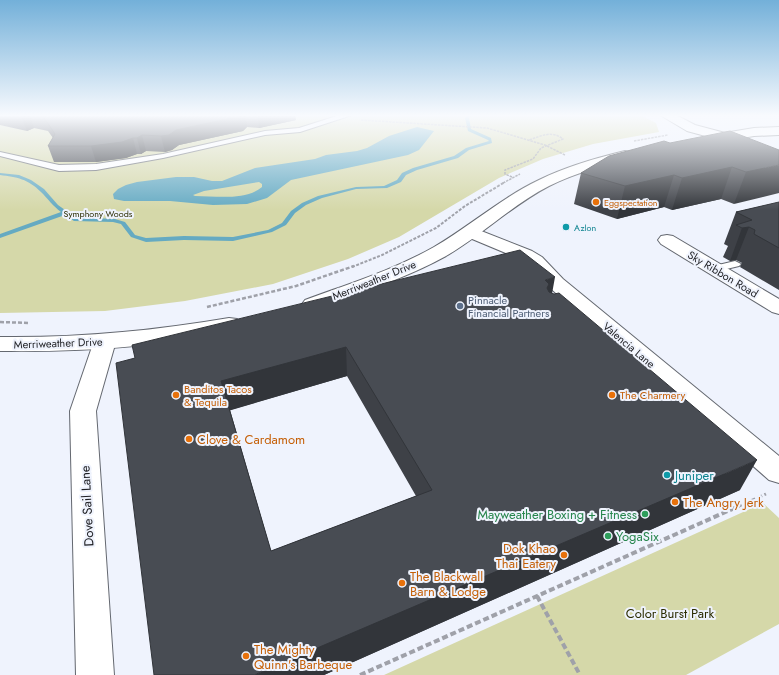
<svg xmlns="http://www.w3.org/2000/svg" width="779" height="675" font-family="Jost,sans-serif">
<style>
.green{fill:#d5d8a9}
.water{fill:#65aac2;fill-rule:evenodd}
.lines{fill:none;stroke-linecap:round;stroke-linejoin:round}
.stream{fill:#65aac2;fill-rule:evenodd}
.service-casing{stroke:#646870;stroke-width:2}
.minor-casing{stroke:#646870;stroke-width:2}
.tertiary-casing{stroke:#646870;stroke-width:2}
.motorway-casing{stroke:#646870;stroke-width:2}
.path-far4{stroke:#9fa1a9;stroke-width:1.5;stroke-dasharray:2.5 1;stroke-linecap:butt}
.path-far3{stroke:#9fa1a9;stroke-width:2;stroke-dasharray:3 1.5;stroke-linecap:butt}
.path-far2{stroke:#9fa1a9;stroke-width:2.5;stroke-dasharray:4 2;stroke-linecap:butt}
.path-far1{stroke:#9fa1a9;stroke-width:3;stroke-dasharray:5 2.5;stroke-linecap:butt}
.path{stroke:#9fa1a9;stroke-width:4;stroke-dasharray:6 3;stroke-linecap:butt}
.service{fill:#fff;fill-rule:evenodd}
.minor{fill:#fff;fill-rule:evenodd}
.tertiary{fill:#fff;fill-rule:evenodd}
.motorway{fill:#fff;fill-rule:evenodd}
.wall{fill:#3e4147;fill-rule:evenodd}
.shaded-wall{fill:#32353a}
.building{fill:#484c53;stroke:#32353a;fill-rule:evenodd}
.food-dot{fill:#e8710a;stroke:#eff3fd;stroke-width:1.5}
.culture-dot{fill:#0f9aa8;stroke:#eff3fd;stroke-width:1.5}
.service-dot{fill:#5c6f8a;stroke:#eff3fd;stroke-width:1.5}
.leisure-dot{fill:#2e9e5b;stroke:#eff3fd;stroke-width:1.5}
.labels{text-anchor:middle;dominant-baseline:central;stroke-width:4;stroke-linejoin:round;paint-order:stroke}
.far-food-label{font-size:9px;fill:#c56008;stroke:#eff3fd;text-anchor:start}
.far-park-label{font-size:9px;fill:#2b2c00;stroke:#eff3fd}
.far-culture-label{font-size:9px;fill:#0d838f;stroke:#eff3fd;text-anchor:start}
.street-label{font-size:11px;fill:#202125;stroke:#eff3fd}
.service-label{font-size:11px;fill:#4e5e75;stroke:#eff3fd;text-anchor:start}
.food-label{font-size:11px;fill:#c56008;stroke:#eff3fd;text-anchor:start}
.near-food-label{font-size:13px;fill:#c56008;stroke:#eff3fd;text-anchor:start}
.near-culture-label{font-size:13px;fill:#0d838f;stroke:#eff3fd;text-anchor:start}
.near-street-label{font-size:13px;fill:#202125;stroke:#eff3fd}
.near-leisure-label{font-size:13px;fill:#27864d;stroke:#eff3fd;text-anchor:end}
.near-park-label{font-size:13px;fill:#2b2c00;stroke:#eff3fd}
</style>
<rect width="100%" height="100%" fill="#eff3fd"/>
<path class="green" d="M0,115H640L656,123L659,132L593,144L543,159L499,178L399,237L348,259L273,284L185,301L105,311L0,313Z
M763,503L779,518V624L686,675H384Z"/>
<path class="water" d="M417,127L434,131L419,150L408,155L291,180L267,198L247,204L213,205L170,201H124L114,199L113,194L118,189L126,185L137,182L176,177H194L212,181H222L255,168L315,159L326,155L357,151L367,148L389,136ZM259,182L262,184V187C245,201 216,196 195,196L193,195L204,191Z"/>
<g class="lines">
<path class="stream" d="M468,115H473L469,118L471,129L491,138L492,143L469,150L458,158L417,170L406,175L401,182L387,188L356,189L322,198L306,205L295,213L286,225L272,232L233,241L184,240L146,242L131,237L121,224L113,222L74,221L65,215L0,238V234L61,212C53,206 48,199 41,192C28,179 17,177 0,175V173L19,175L31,180L44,189L58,205L75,217L115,219L125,222L135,235L146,238L184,236L233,237L268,230L282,223L291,211L302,203L318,196L356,187L384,186L397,180L402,173L413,168L454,156L466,148L489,141L488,140L468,131L465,118Z"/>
<g class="service-casing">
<path id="service" d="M340,115H352L300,132L265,135L163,158L96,170L59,171L0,156V152L59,165L96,164L163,154L265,131L299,128Z
M735,261L741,264L739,266L714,272L708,269L710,267Z"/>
</g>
<g class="minor-casing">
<path id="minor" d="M471,227L532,251L542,257L563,279L779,456V483L769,480L549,287L528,265L520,259L465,236L462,232L465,228Z
M667,235L673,236L779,299V314L772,312L661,244L658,240L661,236Z
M105,334L113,336L116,341L96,411L114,675H76L70,411L94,341L97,336Z"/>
</g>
<g class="tertiary-casing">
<path id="tertiary" d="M660,115H676L695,125L729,134L730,137L729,140L724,141L687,131Z
M625,151L630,152L632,155L630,158C603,166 575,173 549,186C512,205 482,235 446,256C406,278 362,292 319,308L312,310L305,308L302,304L305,300C348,284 394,270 434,247C470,226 501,198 539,180C565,167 596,158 625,151Z
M229,318L237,319L240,324L237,329C160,348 79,352 0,351V337C77,338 153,331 229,318Z"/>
</g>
<g class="motorway-casing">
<path id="motorway" d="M779,127V135L754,136L724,141L719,140L718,137L719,134L724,133L754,128Z"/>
</g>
<path class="path-far4" d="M361,120L487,128L545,145L565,155
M634,141L668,135
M512,177L505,174V170L533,159L541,148L563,139C552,130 541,136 529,140
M503,183L520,174"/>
<path class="path-far3" d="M352,267L382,255L436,228L465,206L505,182"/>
<path class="path-far2" d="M207,307L296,286L354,266
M0,322L29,323"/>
<path class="path-far1" d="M737,507L766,494"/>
<path class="path" d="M537,596L580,675
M360,675L739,506"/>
<use href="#service" class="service"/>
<use href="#minor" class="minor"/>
<use href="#tertiary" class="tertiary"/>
<use href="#motorway" class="motorway"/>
</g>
<path class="wall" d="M0,115H295L296,120L259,128L247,127L243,131L179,145L172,150L165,152L146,151L141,154H137L126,158L96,162H54L48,146L53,138L48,131L34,128L27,131L0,125Z
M670,143L779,150L734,204L721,199L672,210L664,207L617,219L574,204L581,173Z
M779,202V290L740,267L742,263L736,260L730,261L723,257L728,246L724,244L736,212Z
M552,293L740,490L324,675L135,358ZM347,376L416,496L271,551L230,410Z"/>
<path class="shaded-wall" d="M22,115H30L34,128L27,131L21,116Z
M242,115H246L247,127L243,131L179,145L172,150L165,152L161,136L176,130Z
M258,115H295L296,120L259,128Z
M142,135L146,151L141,154L137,138Z
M133,138L137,154L126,158L96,162L91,146Z
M779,165V193L734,204L746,172Z
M732,167L721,199L672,210L682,178Z
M674,175L664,207L617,219L625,186Z
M749,227L736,260L730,261L742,228Z
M555,277L550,305L545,280Z
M346,347L347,376L228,411L221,381Z
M757,460L740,490L324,675H254Z"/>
<path class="building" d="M40,115H242L241,116L176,130L169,135L161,136L142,135L137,138H133L122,142L91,146H48L55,134L43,116Z
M730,131L779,150V165L746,172L732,167L682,178L674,175L625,186L581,173L609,156L664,141L670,143Z
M779,202V248L754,234L755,230L749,227L742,228L736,225L752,220L736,212Z
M520,250L555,277L545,280L549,284L547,288L549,292L554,294L559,293L757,460L254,675H154L116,363L135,358L132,345ZM346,347L432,490L271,551L221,381Z"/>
<linearGradient id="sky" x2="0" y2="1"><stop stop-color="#73b0d9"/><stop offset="0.55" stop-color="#f8fafe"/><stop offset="1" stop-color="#f8fafe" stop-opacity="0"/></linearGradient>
<rect width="779" height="210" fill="url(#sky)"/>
<g class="food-dot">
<circle cx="596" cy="202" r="4"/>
<circle cx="176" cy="395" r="4"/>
<circle cx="612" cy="395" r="4"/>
<circle cx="189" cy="439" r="4"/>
<circle cx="675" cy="502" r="4"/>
<circle cx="564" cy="555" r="4"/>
<circle cx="402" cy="583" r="4"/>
<circle cx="246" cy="656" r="4"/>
</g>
<g class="culture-dot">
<circle cx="566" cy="227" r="4"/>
<circle cx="667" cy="475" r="4"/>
</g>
<circle class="service-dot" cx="460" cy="306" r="4"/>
<g class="leisure-dot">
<circle cx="645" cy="514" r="4"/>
<circle cx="608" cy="536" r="4"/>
</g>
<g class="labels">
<g class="far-food-label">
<text x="604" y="202">Eggspectation</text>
</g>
<g class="far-park-label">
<text x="98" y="213">Symphony Woods</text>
</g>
<g class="far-culture-label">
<text x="574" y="227">Azlon</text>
</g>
<g class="street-label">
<text transform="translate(723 274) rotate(31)">Sky Ribbon Road</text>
<text transform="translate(374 280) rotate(-22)">Merriweather Drive</text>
<text transform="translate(58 343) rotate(-2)">Merriweather Drive</text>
<text transform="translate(629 345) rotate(40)">Valencia Lane</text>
</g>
<g class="service-label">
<text x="468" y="300">Pinnacle<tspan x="468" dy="13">Financial Partners</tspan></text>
</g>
<g class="food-label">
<text x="184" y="389">Banditos Tacos<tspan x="184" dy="13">&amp; Tequila</tspan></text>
<text x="620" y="395">The Charmery</text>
</g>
<g class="near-food-label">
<text x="197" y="439">Clove &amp; Cardamom</text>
<text x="683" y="502">The Angry Jerk</text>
<text x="556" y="548" text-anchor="end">Dok Khao<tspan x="556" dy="15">Thai Eatery</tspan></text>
<text x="410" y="576">The Blackwall<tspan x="410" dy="15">Barn &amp; Lodge</tspan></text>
<text x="254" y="649">The Mighty<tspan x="254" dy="15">Quinn's Barbeque</tspan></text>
</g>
<g class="near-culture-label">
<text x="675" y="475">Juniper</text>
</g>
<g class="near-street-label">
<text transform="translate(87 506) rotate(-93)">Dove Sail Lane</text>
</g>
<g class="near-leisure-label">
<text x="637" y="514">Mayweather Boxing + Fitness</text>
<text x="616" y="536" text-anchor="start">YogaSix</text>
</g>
<g class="near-park-label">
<text x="670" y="613">Color Burst Park</text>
</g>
</g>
</svg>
